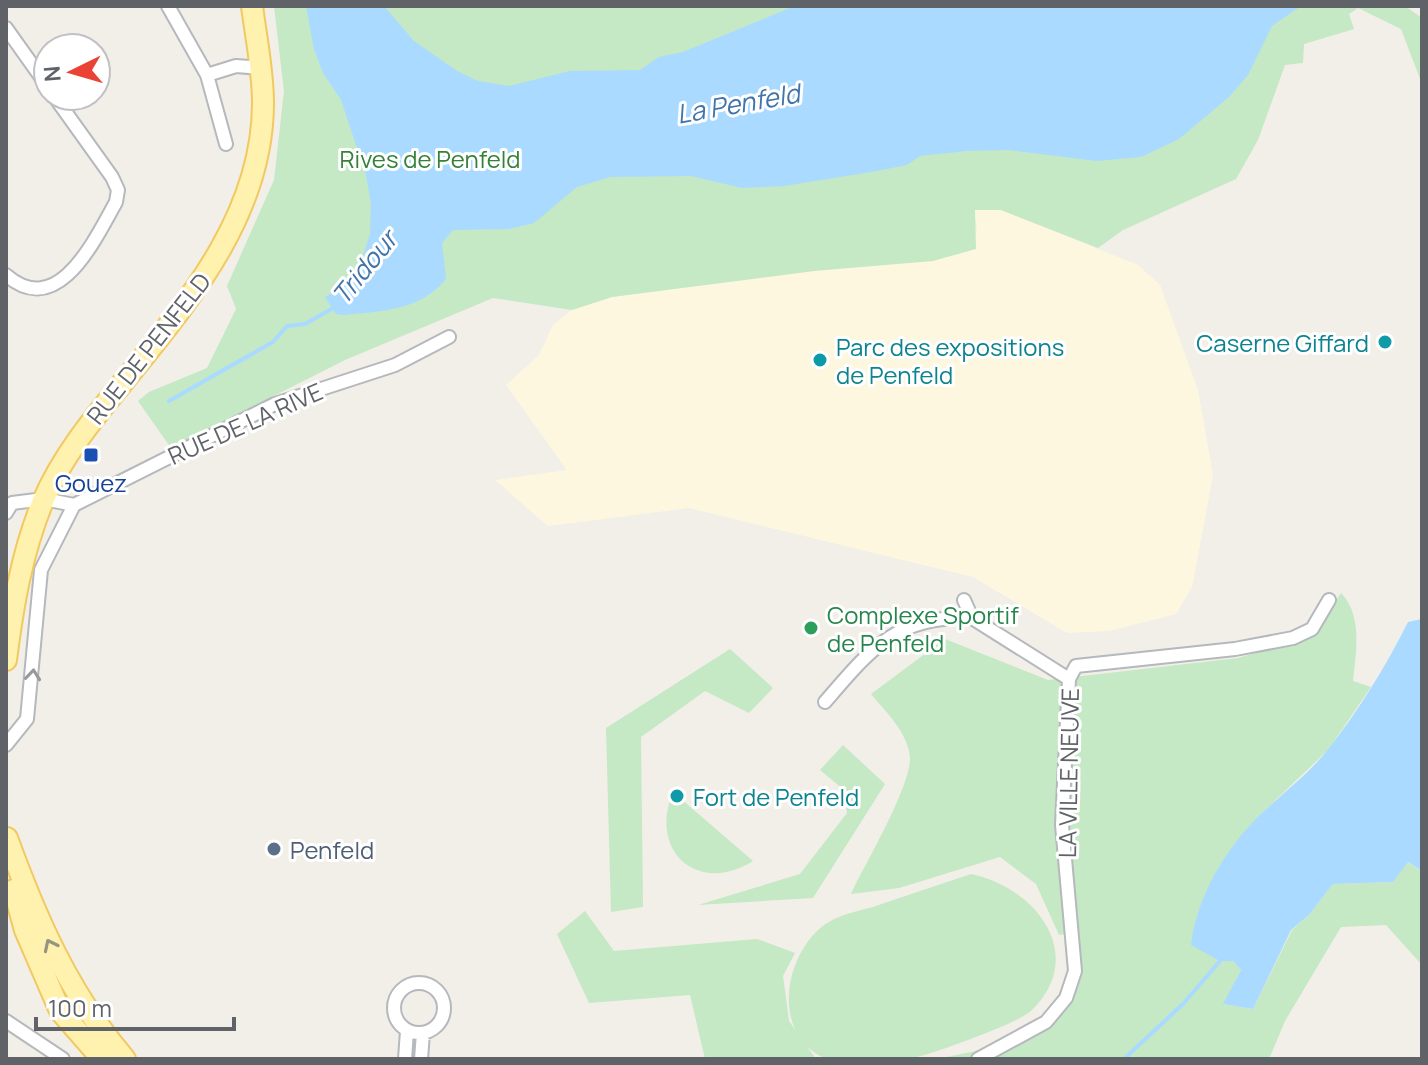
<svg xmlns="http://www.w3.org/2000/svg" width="1428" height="1065" font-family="Manrope,sans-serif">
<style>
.commercial{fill:#fef7e0}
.green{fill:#c5e8c5}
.water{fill:#aadaff}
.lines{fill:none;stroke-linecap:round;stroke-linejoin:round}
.stream{stroke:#aadaff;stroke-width:4}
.minor-casing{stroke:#b5b8bc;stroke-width:16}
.primary-casing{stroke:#f2c960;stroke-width:24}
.minor{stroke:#fff;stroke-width:12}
.primary{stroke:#fff2af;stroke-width:20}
.oneway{stroke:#979a9d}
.oneway2{stroke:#979581}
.culture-dot{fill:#0f9aa8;stroke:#fff;stroke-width:3}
.transit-dot{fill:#1a4fb4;stroke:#fff;stroke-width:3}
.leisure-dot{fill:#2e9e5b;stroke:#fff;stroke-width:3}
.service-dot{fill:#5c6f8a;stroke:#fff;stroke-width:3}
.labels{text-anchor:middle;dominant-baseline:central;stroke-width:6;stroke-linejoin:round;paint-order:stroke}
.park-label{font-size:24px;fill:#348238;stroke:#fff}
.culture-label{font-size:24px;fill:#0d838f;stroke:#fff;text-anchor:start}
.street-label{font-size:24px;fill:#5f6368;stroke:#fff}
.transit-label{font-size:24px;fill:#164399;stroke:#fff}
.leisure-label{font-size:24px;fill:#27864d;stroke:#fff;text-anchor:start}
.service-label{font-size:24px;fill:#4e5e75;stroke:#fff;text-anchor:start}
.water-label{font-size:26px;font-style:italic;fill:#4174aa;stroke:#fff}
</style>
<rect width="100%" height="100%" fill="#f1efe8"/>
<path class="commercial" d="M974,210H1001L1138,265L1160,285L1198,390L1213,475L1192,587L1176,614L1109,631L1067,633L973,577L689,508L548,526L495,480L567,470L506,385L539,355L553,325L572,310L612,297L814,271L974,242L977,229Z"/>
<path class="green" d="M274,6H1405L1422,18V84L1401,29L1358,8L1349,14L1354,29L1304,44L1303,63L1285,65L1258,140L1236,179L1123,230L1098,248L1001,210H975L976,249L933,261L814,271L612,297L572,310L493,298L345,360L171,448L138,401L149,392L207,368L236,309L227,286L274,180L284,91Z
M1341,593C1363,616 1356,652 1353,681L1371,687L1328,750L1262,813L1220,961H1233L1241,970L1224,1004L1253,1009L1292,930L1309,915L1333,884L1393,882L1407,862L1422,871V965L1386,925L1341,927L1285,1021L1269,1059H937L1009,1044L1046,1022L1075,971L1072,933L1059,935L1036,884L1000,857L899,888L851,894C865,864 911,787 910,757C908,733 886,712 871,694L945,639L1048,680L1238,658L1305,639L1316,631Z
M730,649L773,688L749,713L705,691L641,737L643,907L611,912L606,728Z
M843,745L885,784L813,898L698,905L800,874L847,813L843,789L820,770Z
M673,792L753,861C699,895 648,853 673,792Z
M971,874C1035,887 1089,955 1031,1011C1016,1024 935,1053 913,1058C904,1061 892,1059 883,1059C866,1059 837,1065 822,1057C770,1031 785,951 827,923C839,915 858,911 873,907C905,896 938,885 971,874Z
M585,911L614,951L757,939L795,953L783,976L789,1021L816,1059H705L690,995L589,1003L557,934Z"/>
<path class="water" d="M306,6H384L414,41L457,71L478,81L509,86L570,71L640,70L659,57L683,52L795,6H1301L1272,26L1248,75L1229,97L1179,139L1141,157L1097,161L1009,150L967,151L920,156L907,165L877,171L784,186L742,188L691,176L610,177L577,187L534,223L509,229L453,230L442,243L446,279C420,311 381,311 344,315L336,314L325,297L340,289L360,266L370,234L371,204L366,175L341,100L323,73L314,49Z
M1422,619V871L1408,862L1393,882L1333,884L1309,915L1291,930L1253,1009L1223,1004L1241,970L1233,961H1220L1191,945C1197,896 1226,847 1263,812C1285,791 1310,773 1329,748C1359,710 1386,666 1408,622Z"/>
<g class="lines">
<path class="stream" d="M169,401L273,342L287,326L305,324L335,307
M1124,1059L1183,1004L1220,961"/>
<g class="minor-casing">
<path id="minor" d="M168,6L207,75L226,144
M6,28L48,87
M207,75L236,66L261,68
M6,275C58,320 94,241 116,202L118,190L112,177L54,96
M6,513L12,503L44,499L74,505L275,404L395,365L449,337
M964,600L972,618L1069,679
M825,702C870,650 896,615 972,618
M6,745L27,719L41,570L74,505
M394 1008a25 25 0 1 1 50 0a25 25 0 1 1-50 0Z
M6,1021L63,1059
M405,1059L407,1031
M421,1059L423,1033
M978,1059L1046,1022L1066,998L1075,971L1062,825L1069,679L1076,666L1235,649L1293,638L1312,629L1329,600"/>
</g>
<g class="primary-casing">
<path id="primary" d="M6,660C13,605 22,552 43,501C63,454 97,414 129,375C193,296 263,211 263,103C263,70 256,38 252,6
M7,838C36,918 69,994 125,1059
M14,890L25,930L60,1011L102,1059"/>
</g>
<use href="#minor" class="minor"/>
<use href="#primary" class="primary"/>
</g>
<defs><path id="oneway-chevron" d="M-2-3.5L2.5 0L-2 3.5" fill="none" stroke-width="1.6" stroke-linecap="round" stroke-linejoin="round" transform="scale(2)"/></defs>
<use class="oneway" href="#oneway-chevron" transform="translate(33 675) rotate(-84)"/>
<use class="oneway2" href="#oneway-chevron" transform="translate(50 945) rotate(-116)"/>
<g class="culture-dot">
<circle cx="1385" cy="342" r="8"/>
<circle cx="820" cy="360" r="8"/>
<circle cx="677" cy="796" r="8"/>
</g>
<rect class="transit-dot" x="83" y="447" width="16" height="16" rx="4"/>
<circle class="leisure-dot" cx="811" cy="628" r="8"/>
<circle class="service-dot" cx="274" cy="849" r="8"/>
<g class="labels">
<g class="park-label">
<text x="430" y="158">Rives de Penfeld</text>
</g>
<g class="culture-label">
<text x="1369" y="342" text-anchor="end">Caserne Giffard</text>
<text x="836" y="346">Parc des expositions<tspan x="836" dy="28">de Penfeld</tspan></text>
<text x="693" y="796">Fort de Penfeld</text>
</g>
<g class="street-label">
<text transform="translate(148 348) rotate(-52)">RUE DE PENFELD</text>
<text transform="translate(245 423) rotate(-24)">RUE DE LA RIVE</text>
<text transform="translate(1068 773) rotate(-89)">LA VILLE NEUVE</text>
</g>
<g class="transit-label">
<text x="91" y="482">Gouez</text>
</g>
<g class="leisure-label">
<text x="827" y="614">Complexe Sportif<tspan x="827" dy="28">de Penfeld</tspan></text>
</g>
<g class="service-label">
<text x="290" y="849">Penfeld</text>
</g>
<g class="water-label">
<text transform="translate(738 103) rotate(-10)">La Penfeld</text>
<text transform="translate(364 267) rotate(-51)">Tridour</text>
</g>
</g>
<rect width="1428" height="1065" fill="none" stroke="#5f6368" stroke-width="16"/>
<g transform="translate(72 72) rotate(265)"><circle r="38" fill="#ffffff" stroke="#bfc1c3" stroke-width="2"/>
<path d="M0-6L14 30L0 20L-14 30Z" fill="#ea4335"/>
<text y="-12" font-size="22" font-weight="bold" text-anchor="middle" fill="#5f6368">N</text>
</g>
<path d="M36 1017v12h198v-12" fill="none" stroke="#5f6368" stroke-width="4"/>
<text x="48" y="1017" font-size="24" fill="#5f6368" stroke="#ffffff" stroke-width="6" paint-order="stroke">100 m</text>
</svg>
